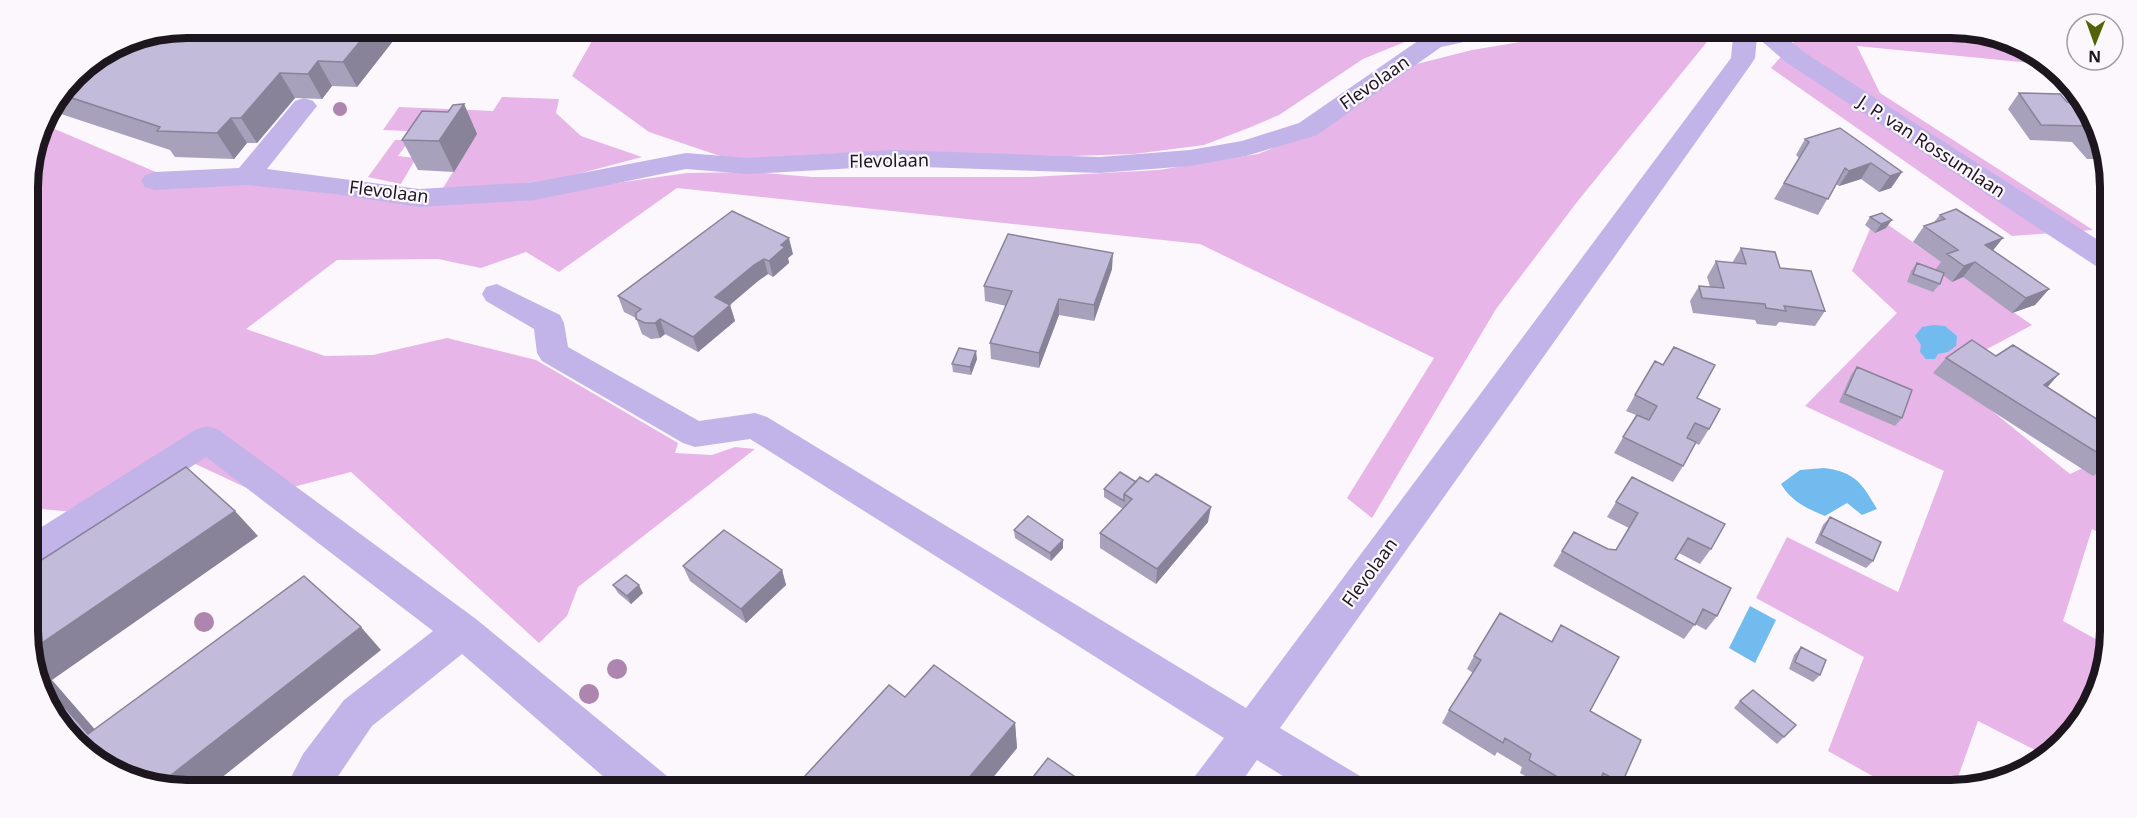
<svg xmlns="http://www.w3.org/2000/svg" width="2137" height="818" font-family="'Noto Sans',sans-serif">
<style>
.green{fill:#e7b5e7}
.water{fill:#72bbee}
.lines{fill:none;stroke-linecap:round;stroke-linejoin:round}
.minor{fill:#c2b4e8;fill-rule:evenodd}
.tree{fill:#ad85ae}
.wall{fill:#a8a1bb}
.shaded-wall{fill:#888399}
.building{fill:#c3bbda;stroke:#888399;stroke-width:1.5}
.labels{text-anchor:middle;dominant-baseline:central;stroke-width:4.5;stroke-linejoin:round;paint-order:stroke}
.street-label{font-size:18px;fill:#1e161e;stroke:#fcf7fc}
.rim{fill:none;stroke:#1e161e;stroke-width:8}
</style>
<rect width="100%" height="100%" fill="#fcf7fc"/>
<path class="green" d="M186,27H363L356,36L165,31Z
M600,27H1466L1407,41L1363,59L1279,115L1251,127L1204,145L1134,154L1072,156L842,153L732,160L649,132L572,76Z
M1656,27H1719L1577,202L1496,309L1372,518L1347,498L1434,358L1200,244L677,188L559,272L526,252L481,268L438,259L337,260L246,329L325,356L373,355L447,338L536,360L678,443L675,453L712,455L735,447L755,449L578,587L567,616L539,643L351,472L262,495L189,461L75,512L29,508L27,175L43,116L63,90L61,113L43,124L170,178L510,198L687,173L753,172L812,177H1031L1159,170L1258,154L1322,129L1405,67L1472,50L1567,34Z
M1807,27L1972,31L2002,36L2043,64L1857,46L1880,93L2093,230L2012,236L1771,68Z
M502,97L559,99L556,113L581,136L642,157L555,180L441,191L477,134L383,130L399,107L493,111Z
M395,140L430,141L406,145L398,156L416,158L401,184L368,177Z
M1873,222H1884L2032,325L1944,372L2070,474L2109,456L2110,538L2092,529L2063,621L2108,646L2101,683L2049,757L1978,721L1953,791H1899L1828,751L1864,657L1756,598L1787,537L1898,592L1944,471L1805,406L1897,313L1852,271Z"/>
<path class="water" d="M1934,325L1945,326L1957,336L1956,346L1948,352L1938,354L1935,359H1926L1920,352L1921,345L1915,336L1922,327Z
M1824,468C1855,472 1862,483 1877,509L1862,515L1847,503L1825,516C1806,508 1792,502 1781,484L1800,470Z
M1750,606L1776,620L1755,663L1729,648Z"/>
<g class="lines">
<path class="minor" d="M1467,27H1514L1510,32L1441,47L1317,135L1246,156L1190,166L1100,173L892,166L748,174L686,169L535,200L419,207L335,194L247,185L155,190L145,187L141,181L145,175L155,172L239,168L295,101L304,98L313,101L317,106L267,169L419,189L535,182L686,153L748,158L892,150L1100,157L1190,150L1242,141L1299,123L1425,36Z
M1734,27H1773L1805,53L2109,247V271L2099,268L1787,63L1757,37L1755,58L1752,63L1280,728L1360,776L1366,791H1307L1257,760L1235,791H1189L1195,776L1224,738L750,439L695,447L683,443L542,361L537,353L534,329L486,301L482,294L486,287L497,284L560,315L564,323L568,347L699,421L755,413L767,417L1246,708L1731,58Z
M207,426L219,430L476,619L667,776L673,791H620L462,654L372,726L328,791H284L303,754L344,700L433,631L206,457L42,565L29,569V535L195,430Z"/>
</g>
<g class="tree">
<circle cx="340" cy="109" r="7"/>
<circle cx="204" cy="622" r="10"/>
<circle cx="617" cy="669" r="10"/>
<circle cx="589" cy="694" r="10"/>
</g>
<path class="wall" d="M339,27H404L357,87L332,86L322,99L295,98L257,143H247L234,159L175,157L170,150L61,114L53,103L81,67L333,34Z
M426,27H462L460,30Z
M464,27H497L496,28Z
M2019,93L2067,102L2083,103L2106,159H2087L2072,142L2030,140L2008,109Z
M464,104L477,134L454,172L418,170L402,140Z
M1805,139L1902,172L1891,188L1879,192L1861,179L1839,186L1836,184L1818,215L1774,199L1799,158L1796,155Z
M732,211L793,254L788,258L789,263L773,277L768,274L758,281L730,305L735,321L698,352L665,334L660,338L651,339L642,334L636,318L624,312L618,296Z
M1940,215L1993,250L2049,289L2035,305L2012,313L1963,277L1952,282L1943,275L1940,284L1933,292L1907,282L1911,271L1917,263L1935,270L1941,262L1913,242L1924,226L1934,222Z
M1870,217L1886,228L1875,233L1865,225Z
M1741,248L1780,268L1825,311L1815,326L1779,322L1776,326L1757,324L1755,320L1693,313L1690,301L1699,286L1710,287L1707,277L1716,261L1732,263Z
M1112,269L1094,321L1059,315L1039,368L991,359L990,343L1006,306L985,301L984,286Z
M1946,358L2047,387L2109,427V463L2093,476L1933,373Z
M977,359L971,375L953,372L952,364Z
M1857,367L1902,418L1895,426L1839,402L1851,375Z
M1635,395L1697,398L1709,429L1699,445L1695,443L1683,466L1673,482L1614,453L1636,415L1626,411Z
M1136,482H1148L1208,522L1156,584L1100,548V533L1123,509L1104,497V489Z
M1616,502L1711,549L1700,564L1679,553L1675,559L1717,616L1706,630L1695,624L1684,639L1553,566L1562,551L1608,549L1616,550L1629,528L1607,517Z
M1830,517L1873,561L1866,568L1815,543L1823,525Z
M1014,530L1063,540V548L1051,561L1015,538Z
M683,566L782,570L786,585L746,623L690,581Z
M613,585L643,593L631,604L618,593Z
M1561,625L1590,711L1622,783L1615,791H1603L1597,788L1595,791H1550L1520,773L1522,767L1497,752L1495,756L1442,723L1449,710L1473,673L1467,669L1474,656L1551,642Z
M1801,647L1820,675L1813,682L1789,669L1794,655Z
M905,697L1015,723L1017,748L982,791H811L805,776Z
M1740,701L1796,725L1777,744L1734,708Z"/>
<path class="shaded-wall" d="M372,27H404L357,87L343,62Z
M318,61L332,86L322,99L308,74Z
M280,73L295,98L257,143L241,118Z
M464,104L477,134L454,172L439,141Z
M231,118L247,143L234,159L217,133Z
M1871,163L1861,179L1839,186L1849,171Z
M1902,172L1891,188L1879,192L1890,176Z
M1892,220L1886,228L1875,233L1881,224Z
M789,238L793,254L788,258L789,263L773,277L769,261L781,245Z
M2003,238L1991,253L1985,245Z
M1113,253L1112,269L1094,321V305Z
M764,259L768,274L758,281L720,313L715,297L754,265Z
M1975,262L1963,277L1952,282L1964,266Z
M2049,289L2035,305L2012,313L2026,298Z
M1059,299V315L1039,368V353Z
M730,305L735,321L698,352L693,337Z
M660,319L665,334L660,338L655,323Z
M976,351L977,359L971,375L970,367Z
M2059,374L2045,390L2044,385Z
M2109,460V463L2093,476Z
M1211,507L1208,522L1156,584L1157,569Z
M235,511L258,536L52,680L118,756L88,734L36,674L30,663V651Z
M1063,540V548L1051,561L1050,553Z
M782,570L786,585L746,623L741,609Z
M639,585L643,593L631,604L627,596Z
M361,627L381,650L205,791H186L157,786Z
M1015,723L1017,748L982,791H963L962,786Z"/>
<path class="building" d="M339,27H372L343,62L318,61L308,74L280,73L241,118H231L217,133L157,131L160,127L60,94L81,67L126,39L176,29L333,34Z
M2019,93L2060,94L2067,102L2083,103L2099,143L2085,126L2041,125Z
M464,104L439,141L402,140L422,111L448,112L453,105Z
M1840,128L1902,172L1890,176L1871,163L1849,171L1845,168L1828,199L1784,183L1809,142L1805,139Z
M1956,209L2003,238L1985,245L2049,289L2026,298L1975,262L1964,266L1947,254L1958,250L1924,226L1945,219L1940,215Z
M732,211L789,238L781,245L785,247L769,261L764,259L754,265L715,297L730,305L693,337L660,319L655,323H645L636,319V313L641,309L618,296Z
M1882,213L1892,220L1881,224L1870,217Z
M1008,234L1113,253L1094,305L1059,299L1039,353L990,343L1012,291L984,286Z
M1741,248L1775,252L1780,268L1811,271L1825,311L1784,306L1786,311L1766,308L1765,304L1702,298L1699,286L1724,288L1716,261L1746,264Z
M1917,263L1944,273L1940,284L1913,274Z
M1972,340L1996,356L2013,345L2059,374L2044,385L2109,427V460L1946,358Z
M1674,347L1715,365L1697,398L1720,409L1709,429L1695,423L1687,438L1696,442L1683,466L1623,437L1637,415L1649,420L1657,406L1635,395L1655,361L1663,365Z
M959,348L976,351L970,367L952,364Z
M1857,367L1912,390L1902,418L1845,394Z
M186,467L235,511L30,651L29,568Z
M1120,472L1136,482L1124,494V501L1104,489Z
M1156,474L1211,507L1157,569L1100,533L1132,499L1124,494L1140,477L1148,482Z
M1632,477L1725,524L1711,549L1688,538L1675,559L1731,588L1717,616L1703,609L1695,625L1562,551L1574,532L1608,549L1616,550L1638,513L1616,502Z
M1028,516L1063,540L1050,553L1014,530Z
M1830,517L1881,542L1873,561L1821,535Z
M724,530L782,570L741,609L683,566Z
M626,575L639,585L627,596L613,585Z
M304,576L361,627L157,786L135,782L66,737L36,674L88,734Z
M1500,613L1552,642L1561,625L1619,657L1590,711L1641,740L1622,783L1603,773L1595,791H1581L1529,760L1531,754L1505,738L1503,743L1449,710L1481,660L1474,656Z
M1801,647L1826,660L1820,675L1795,662Z
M934,665L1015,723L962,786L968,791H822L805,776L889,685L905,697Z
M1753,690L1796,725L1784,737L1740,701Z
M1048,758L1094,790L1022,791Z"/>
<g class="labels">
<g class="street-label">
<text transform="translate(1374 82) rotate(-35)">Flevolaan</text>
<text transform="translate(1932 146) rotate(33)">J. P. van Rossumlaan</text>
<text transform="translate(889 160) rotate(-1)">Flevolaan</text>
<text transform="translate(389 191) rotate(7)">Flevolaan</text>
<text transform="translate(1369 572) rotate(-54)">Flevolaan</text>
</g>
</g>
<path d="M0 0H2137V818H0ZM187 38H1951A149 149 0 0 1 2100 187V631A149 149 0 0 1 1951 780H187A149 149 0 0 1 38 631V187A149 149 0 0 1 187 38Z" fill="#fcf7fc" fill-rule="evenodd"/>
<path class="rim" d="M187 38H1951A149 149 0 0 1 2100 187V631A149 149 0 0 1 1951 780H187A149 149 0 0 1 38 631V187A149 149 0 0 1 187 38Z"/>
<g transform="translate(2095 42) rotate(181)"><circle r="28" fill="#fcf7fc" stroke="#a39da3" stroke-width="1.5"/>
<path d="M0-4.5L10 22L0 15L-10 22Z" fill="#526206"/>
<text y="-9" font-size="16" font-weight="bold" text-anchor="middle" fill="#1e161e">N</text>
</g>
</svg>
